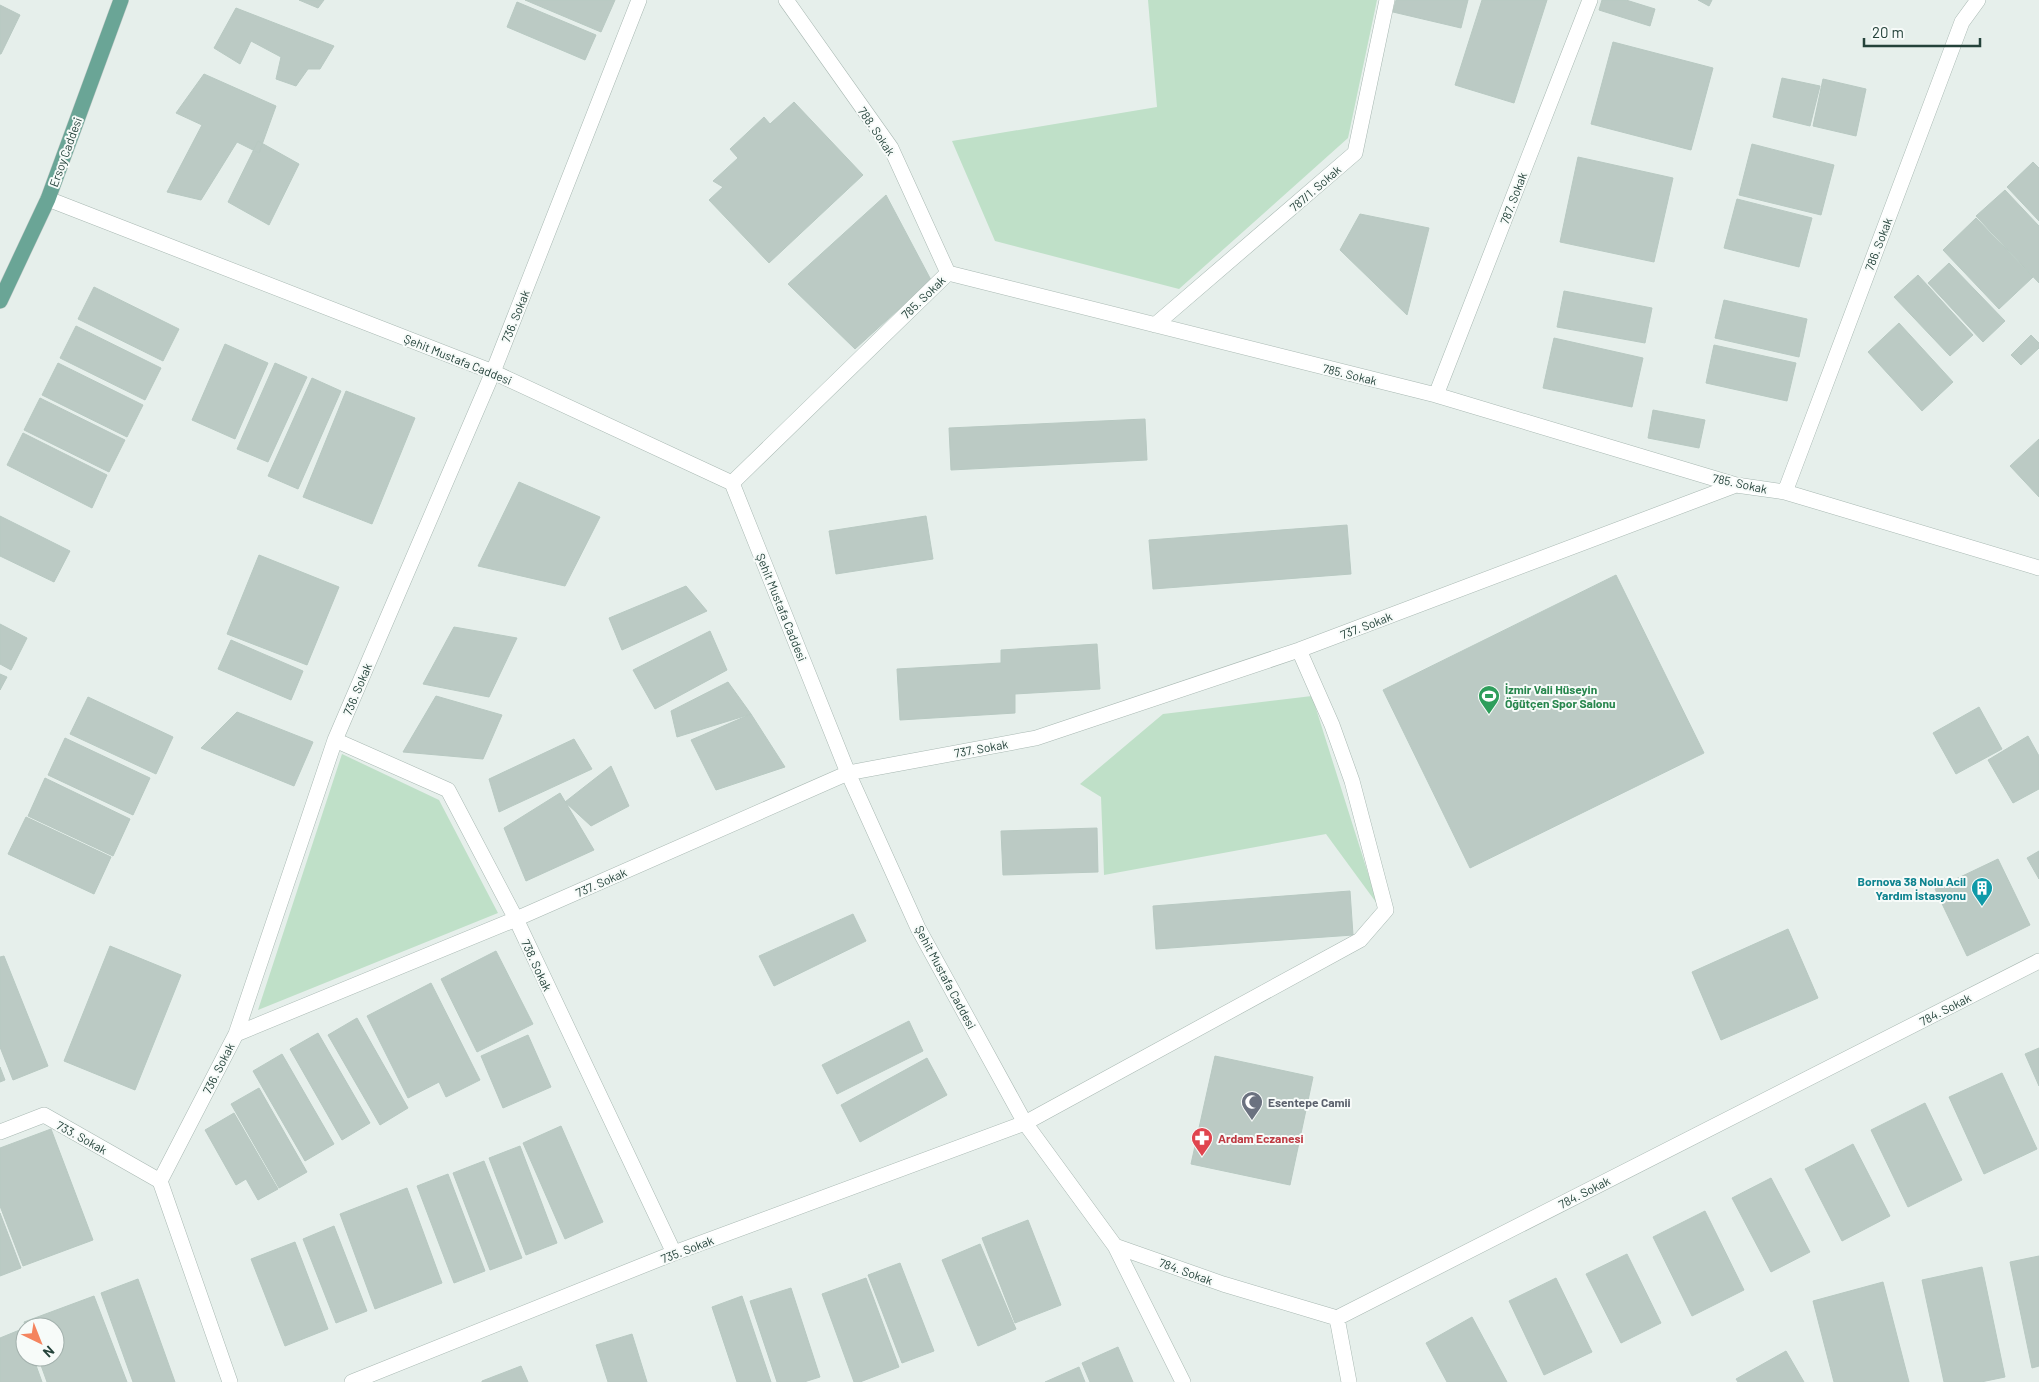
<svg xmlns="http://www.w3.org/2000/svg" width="2039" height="1382" font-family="Barlow,sans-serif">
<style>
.green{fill:#bfe0c8}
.building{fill:#bbcac4;stroke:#b8c9c2}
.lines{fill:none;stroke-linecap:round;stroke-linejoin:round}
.minor-casing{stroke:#a8b8b2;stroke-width:16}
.major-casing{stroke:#c2cac8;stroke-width:16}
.minor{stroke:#fff;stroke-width:15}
.major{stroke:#6aa596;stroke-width:15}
.labels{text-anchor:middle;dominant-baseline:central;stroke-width:4;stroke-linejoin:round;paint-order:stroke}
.street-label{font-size:12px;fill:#24423a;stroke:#f7fbf9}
.leisure-label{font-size:12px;font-weight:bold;fill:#27864d;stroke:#f7fbf9;text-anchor:start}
.culture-label{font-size:12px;font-weight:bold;fill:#0d838f;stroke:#f7fbf9;text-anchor:end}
.worship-label{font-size:12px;font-weight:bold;fill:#5b616d;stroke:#f7fbf9;text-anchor:start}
.health-label{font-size:12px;font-weight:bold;fill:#be3a42;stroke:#f7fbf9;text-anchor:start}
</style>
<rect width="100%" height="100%" fill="#e6efeb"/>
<path class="green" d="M1148,0H1377L1348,138L1179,289L995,241L952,141L1157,107Z
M1312,696L1378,905L1326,834L1104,875L1101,797L1080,784L1163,714Z
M342,754L439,800L498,913L258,1010Z"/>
<path class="building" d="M299,0H324L318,8Z
M525,0H615L601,32Z
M1396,0H1468L1461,28L1393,12Z
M1482,0H1547L1514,103L1455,85Z
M1602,0H1626L1655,9L1650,26L1599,10Z
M1698,0H1712L1709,6Z
M517,2L596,35L585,60L507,27Z
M0,5L20,15L1,54H0Z
M236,8L334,46L320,69H308L296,86L276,79L281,57L251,41L240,64L214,48Z
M1613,42L1713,68L1691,150L1591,124Z
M204,74L276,106L259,153L237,142L201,200L167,192L202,125L176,113Z
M1782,78L1820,86L1810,126L1773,117Z
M1823,79L1866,89L1856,136L1813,126Z
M794,102L863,175L769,263L709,200L723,187L713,181L738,158L730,149L764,117L770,124Z
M258,141L299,164L269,225L228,202Z
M1752,144L1834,165L1821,215L1739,195Z
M1578,157L1673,178L1654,262L1560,242Z
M2033,162L2039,168V221L2007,187Z
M2005,190L2039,226V283L1976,216Z
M886,195L931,280L855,349L788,284Z
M1737,199L1812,218L1799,267L1724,248Z
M1360,214L1429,228L1407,315L1340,250Z
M1976,218L2033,277L1999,309L1943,250Z
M1949,263L2005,321L1983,342L1928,283Z
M1918,275L1973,335L1950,356L1894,297Z
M94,287L179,329L163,361L78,319Z
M1564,291L1652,308L1645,343L1557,327Z
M1724,300L1807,319L1799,357L1715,338Z
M1899,323L1953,382L1922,411L1868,352Z
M76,326L161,368L145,400L60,358Z
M2031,335L2039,343V348L2021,365L2011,355Z
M1554,338L1643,358L1632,407L1543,388Z
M225,344L268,363L235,439L192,420Z
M1714,345L1796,363L1787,401L1706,383Z
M58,363L143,405L127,437L42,395Z
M275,363L307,377L268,462L237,449Z
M312,378L341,391L298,489L268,476Z
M346,391L415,418L372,524L303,497Z
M40,398L125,440L109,472L24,430Z
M1653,410L1705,420L1699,448L1648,438Z
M1145,419L1147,460L951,470L949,428Z
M23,433L107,475L92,508L7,465Z
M2039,439V497L2010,466Z
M519,482L600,517L565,586L478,566Z
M0,516L70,551L54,582L0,556Z
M926,516L933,559L836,574L829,531Z
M1347,525L1351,574L1153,589L1149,540Z
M259,555L339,587L307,665L227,634Z
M1616,575L1704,753L1470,868L1383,690Z
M686,586L707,611L622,650L609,618Z
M0,624L27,638L11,670L0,664Z
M454,627L517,638L489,697L423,684Z
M710,631L727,670L655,709L633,670Z
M231,640L303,671L291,700L218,669Z
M1097,644L1100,689L1015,694V713L900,720L897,669L1001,663V650Z
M0,674L7,677L0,690Z
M728,682L751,714L677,737L671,711Z
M436,696L502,715L483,759L403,752Z
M88,697L173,737L156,774L70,734Z
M1979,707L2002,749L1956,774L1933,733Z
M237,712L313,742L294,786L201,748Z
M751,714L785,767L716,790L691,740Z
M2028,736L2039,756V789L2013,803L1988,760Z
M65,738L150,778L133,815L48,775Z
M574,739L592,769L499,812L489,779Z
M611,766L629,806L591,826L565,802Z
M45,778L130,819L113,856L28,816Z
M560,793L594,850L526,881L504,828Z
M26,817L111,857L94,894L8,854Z
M1097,828L1098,872L1003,875L1001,831Z
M2039,851V879L2027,858Z
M1998,859L2030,925L1967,956L1935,889Z
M1350,891L1353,935L1156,949L1153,906Z
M853,914L866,941L774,986L759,956Z
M1788,929L1818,998L1721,1040L1692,972Z
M110,946L181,975L135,1090L64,1061Z
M496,951L533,1024L477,1052L441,979Z
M4,956L48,1066L13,1080L0,1047V957Z
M431,983L480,1080L446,1097L439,1082L408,1098L367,1016Z
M357,1018L408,1108L380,1125L328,1035Z
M909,1021L923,1051L837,1094L822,1065Z
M318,1033L370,1123L342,1140L290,1049Z
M528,1035L551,1087L503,1108L481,1056Z
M2039,1048V1086L2025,1054Z
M282,1054L334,1144L305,1161L253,1071Z
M1215,1056L1313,1077L1290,1185L1191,1164Z
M927,1058L947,1095L860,1142L841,1105Z
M0,1067L5,1080L0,1082Z
M2002,1073L2037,1149L1984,1174L1949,1097Z
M259,1088L307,1172L279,1188L231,1104Z
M1925,1103L1962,1180L1908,1207L1871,1130Z
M234,1113L278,1189L258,1200L246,1179L236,1185L205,1130Z
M561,1126L603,1222L565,1239L523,1143Z
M51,1129L93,1240L23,1266L0,1206V1148Z
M1853,1144L1890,1216L1842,1241L1805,1169Z
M520,1146L557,1243L526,1255L489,1158Z
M484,1161L522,1258L490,1270L453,1173Z
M448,1174L485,1271L454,1283L417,1186Z
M1771,1178L1810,1252L1771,1272L1732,1198Z
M407,1188L442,1283L375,1309L340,1214Z
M1705,1211L1744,1290L1692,1316L1653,1237Z
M0,1213L21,1268L0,1276Z
M1028,1220L1061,1305L1015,1323L982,1238Z
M334,1226L367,1311L336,1323L303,1239Z
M295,1242L328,1329L285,1346L251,1259Z
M980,1244L1016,1329L978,1346L942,1260Z
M1627,1254L1661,1323L1621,1343L1586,1274Z
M2039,1256V1366L2032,1368L2010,1262Z
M900,1263L934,1351L902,1363L868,1275Z
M1982,1267L2005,1377L1981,1382H1944L1922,1280Z
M866,1278L899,1367L860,1382H854L822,1294Z
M1556,1278L1592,1352L1544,1375L1509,1301Z
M138,1279L175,1382H133L101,1293Z
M1883,1282L1909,1382H1834L1813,1301Z
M791,1288L820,1377L804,1382H777L750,1301Z
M94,1296L127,1382H47L38,1357H55V1327H26L24,1322Z
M742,1296L771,1382H737L712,1307Z
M1472,1317L1507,1382H1447L1426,1343Z
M22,1329L25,1336V1357H33L42,1382H0V1338Z
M632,1334L647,1382H608L596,1345Z
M1118,1347L1133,1382H1090L1082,1363Z
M1786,1351L1804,1382H1738L1736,1379Z
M521,1366L528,1382H482V1381Z
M1079,1367L1085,1382H1045Z"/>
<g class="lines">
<g class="minor-casing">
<path id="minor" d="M786,0L891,148L948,273
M48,199L493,372L732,483L848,773L918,928L1025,1123L1115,1246L1183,1382
M1155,325L1355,153L1387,0
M1436,395L1590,0
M732,483L948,273L1436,395L1736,485L1785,492L2039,568
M1785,492L1962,22L1978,0
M335,740L448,790L516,919L674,1253
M236,1034L516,919L848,773L1036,738L1299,650L1736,485
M0,1132L44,1115L160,1181
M1115,1246L1223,1284L1337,1318L2039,961
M1337,1318L1349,1382
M230,1382L160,1181L236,1034L335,740L493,372L639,0
M352,1382L674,1253L1025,1123L1360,940L1386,910L1352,781L1332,725L1299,650"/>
</g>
<g class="major-casing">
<path id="major" d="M0,301L48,199L121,0"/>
</g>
<use href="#minor" class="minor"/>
<use href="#major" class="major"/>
</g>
<defs>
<g id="stadium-pin" transform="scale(1.125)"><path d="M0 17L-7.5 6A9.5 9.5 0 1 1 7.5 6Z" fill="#2e9e5b" stroke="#f7fbf9"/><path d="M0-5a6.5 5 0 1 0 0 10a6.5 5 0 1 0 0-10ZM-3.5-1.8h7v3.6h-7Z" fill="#fff"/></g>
<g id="building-pin" transform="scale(1.125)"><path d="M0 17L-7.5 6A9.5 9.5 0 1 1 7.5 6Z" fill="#0f9aa8" stroke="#f7fbf9"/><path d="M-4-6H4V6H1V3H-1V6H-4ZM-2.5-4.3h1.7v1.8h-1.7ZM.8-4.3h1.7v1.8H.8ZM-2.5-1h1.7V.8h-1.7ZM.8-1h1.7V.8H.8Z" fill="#fff"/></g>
<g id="mosque-pin" transform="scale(1.125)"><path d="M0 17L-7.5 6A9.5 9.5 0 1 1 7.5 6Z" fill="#6b7280" stroke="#f7fbf9"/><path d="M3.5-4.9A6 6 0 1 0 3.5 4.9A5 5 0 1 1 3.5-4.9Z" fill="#fff"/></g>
<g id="pharmacy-pin" transform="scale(1.125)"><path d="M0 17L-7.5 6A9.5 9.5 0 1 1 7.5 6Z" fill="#e0444e" stroke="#f7fbf9"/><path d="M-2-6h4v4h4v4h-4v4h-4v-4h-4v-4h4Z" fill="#fff"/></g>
</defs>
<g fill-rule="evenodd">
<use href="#stadium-pin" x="1489" y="696"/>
<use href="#building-pin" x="1982" y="888"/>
<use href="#mosque-pin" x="1252" y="1102"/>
<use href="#pharmacy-pin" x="1202" y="1138"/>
</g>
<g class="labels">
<g class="street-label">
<text transform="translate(877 131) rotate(56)">788. Sokak</text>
<text transform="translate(65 152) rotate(-70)">Ersoy Caddesi</text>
<text transform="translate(1315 188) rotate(-41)">787/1. Sokak</text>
<text transform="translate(1513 198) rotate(-69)">787. Sokak</text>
<text transform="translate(1878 244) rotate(-69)">786. Sokak</text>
<text transform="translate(923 297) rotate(-44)">785. Sokak</text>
<text transform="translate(515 316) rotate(-68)">736. Sokak</text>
<text transform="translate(458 359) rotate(22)">Şehit Mustafa Caddesi</text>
<text transform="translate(1350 374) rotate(14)">785. Sokak</text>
<text transform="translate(1740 483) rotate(12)">785. Sokak</text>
<text transform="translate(782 607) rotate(68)">Şehit Mustafa Caddesi</text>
<text transform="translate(1366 625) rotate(-21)">737. Sokak</text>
<text transform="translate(357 689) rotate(-67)">736. Sokak</text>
<text transform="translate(981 748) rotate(-10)">737. Sokak</text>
<text transform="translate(601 882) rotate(-24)">737. Sokak</text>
<text transform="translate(537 965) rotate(65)">738. Sokak</text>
<text transform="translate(946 977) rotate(62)">Şehit Mustafa Caddesi</text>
<text transform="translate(1945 1009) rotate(-27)">784. Sokak</text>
<text transform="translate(218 1068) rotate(-63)">736. Sokak</text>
<text transform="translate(82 1137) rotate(29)">733. Sokak</text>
<text transform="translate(1584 1192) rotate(-27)">784. Sokak</text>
<text transform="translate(687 1249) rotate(-21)">735. Sokak</text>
<text transform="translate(1186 1271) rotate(20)">784. Sokak</text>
</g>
<g class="leisure-label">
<text x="1505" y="689">İzmir Vali Hüseyin<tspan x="1505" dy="14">Öğütçen Spor Salonu</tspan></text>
</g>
<g class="culture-label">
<text x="1966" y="881">Bornova 38 Nolu Acil<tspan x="1966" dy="14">Yardım İstasyonu</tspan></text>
</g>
<g class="worship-label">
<text x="1268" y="1102">Esentepe Camii</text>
</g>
<g class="health-label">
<text x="1218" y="1138">Ardam Eczanesi</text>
</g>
</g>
<g transform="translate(40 1342) rotate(137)"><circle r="24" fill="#f7fbf9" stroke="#a3b1ad"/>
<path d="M0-4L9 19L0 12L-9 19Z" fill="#f4845f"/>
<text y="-8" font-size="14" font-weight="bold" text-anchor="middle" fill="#24423a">N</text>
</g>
<path d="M1864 38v8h116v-8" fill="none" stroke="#24423a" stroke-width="2.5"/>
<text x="1872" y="38" font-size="15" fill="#24423a" stroke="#f7fbf9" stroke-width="4" paint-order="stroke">20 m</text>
</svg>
